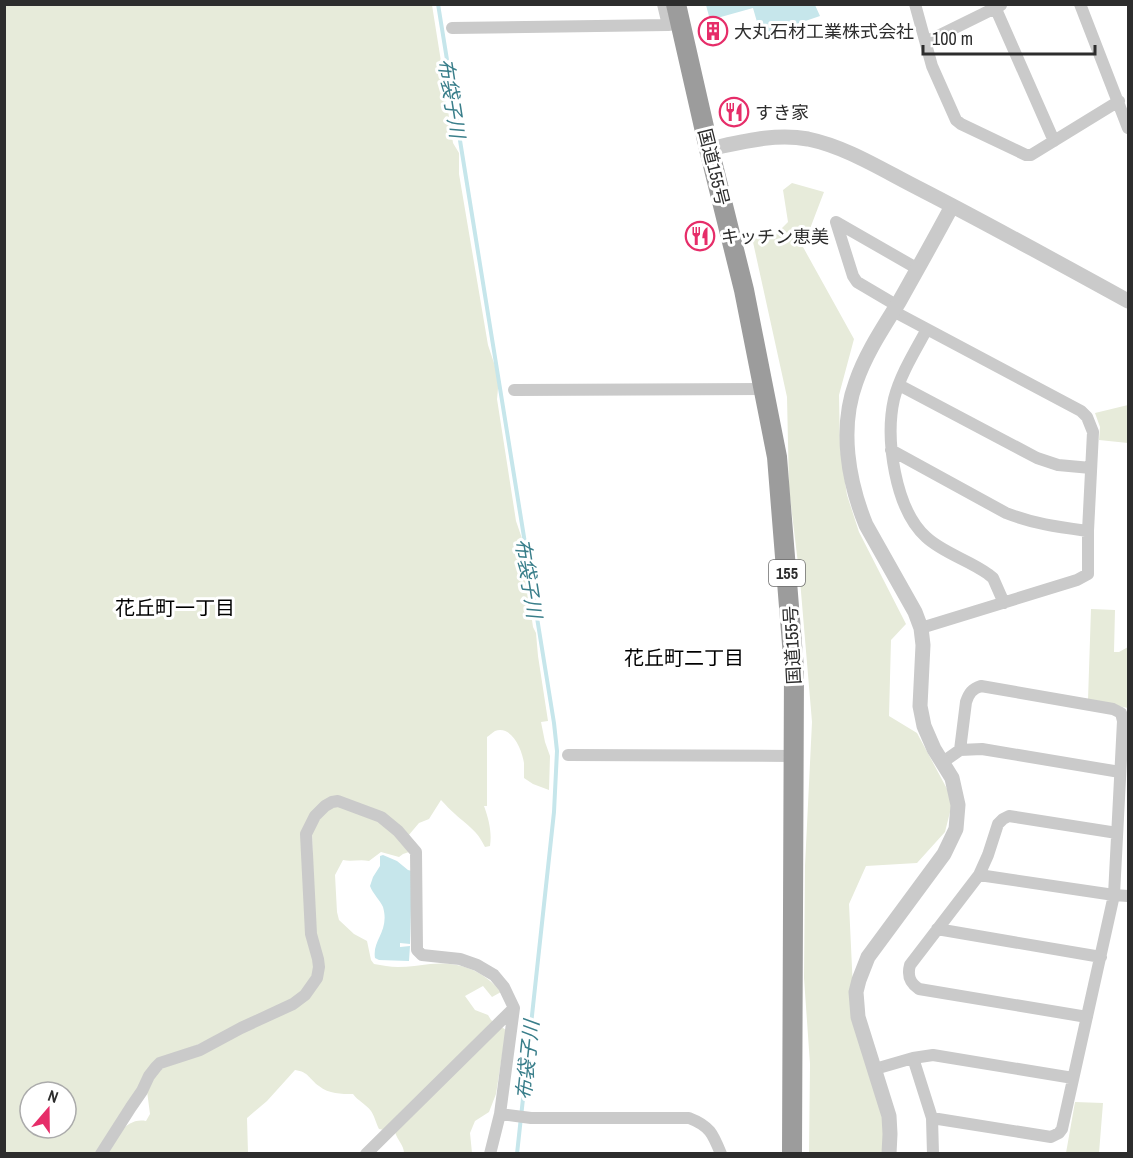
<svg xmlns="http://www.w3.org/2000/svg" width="1133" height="1158" font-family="'Archivo Narrow','Noto Sans JP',sans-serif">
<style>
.green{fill:#e7ebda;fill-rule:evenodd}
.water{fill:#c6e6eb}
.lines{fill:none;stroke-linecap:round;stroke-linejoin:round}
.stream{stroke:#c6e6eb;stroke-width:4}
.minor{stroke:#cacaca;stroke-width:12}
.tertiary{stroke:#cacaca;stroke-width:15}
.trunk{stroke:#9c9c9c;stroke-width:20}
.labels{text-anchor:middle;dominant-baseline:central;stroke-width:6;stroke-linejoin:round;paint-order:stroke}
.shield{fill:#fff;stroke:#6c6c6c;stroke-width:1.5}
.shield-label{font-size:16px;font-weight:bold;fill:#2d2d2d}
.poi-label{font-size:18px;fill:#2d2d2d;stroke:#fff;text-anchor:start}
.street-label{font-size:18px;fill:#2d2d2d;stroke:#fff}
.water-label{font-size:20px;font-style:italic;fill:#397e8a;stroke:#fff}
.neighbourhood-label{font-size:20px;fill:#000;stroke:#fff}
</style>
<rect width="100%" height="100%" fill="#fff"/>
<path class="green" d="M5,5H432L443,74L441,88L447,104L453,143L459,153V174L488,345L499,378L497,399L516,521L530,562L528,592L533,627L536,633L538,656L548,721L541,722L545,742L550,756L549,790L533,784L524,778C524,773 524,768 524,763C522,750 512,725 495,731C492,733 490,735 487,737V806H484C489,820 492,832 490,846L485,847C477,830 468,826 455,814C450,810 446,805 441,800L429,819L419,823L408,836L339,797L308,821L315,974L295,999L197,1045L157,1062L97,1153L5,1154ZM30,1092H66V1128H30Z
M792,183L824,192L803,247L854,339L839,395L840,448L847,495L859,532L906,624L891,640L889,716L917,733L953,800L945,832L917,863L866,866L849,904L853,989L882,1111L884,1153H809L810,1064L804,978L805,866L812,722L800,580L789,489L787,397L751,233L776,234L788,222L783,190Z
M1128,405V443L1099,440L1100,427L1095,413Z
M1091,609L1115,610L1114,652H1119L1128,647V708L1088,700Z
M338,805L380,822L391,831L409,852L403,854L399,857L381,852L369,861C360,859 351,862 343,860L335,875L337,912L339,920L354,934L367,941L371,960L374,964C382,965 390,967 398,967C409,967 420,965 430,964C459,961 483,970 501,992L492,997L483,986L465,996L475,1010L488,1015L491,1020L506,1030L496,1094L489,1112L475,1121L470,1133L472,1153H404C404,1145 397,1140 395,1132L379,1129C376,1123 374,1115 371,1111C366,1104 358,1101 353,1094C341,1094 329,1094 319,1086C309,1079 309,1072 295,1070L267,1101L247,1118L248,1153L105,1154C114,1139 126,1117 146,1121L150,1114L147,1091L156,1075L164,1067L203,1053L319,982L315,935L312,832C318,821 325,809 338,805Z
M1075,1102L1103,1103L1099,1153H1066Z"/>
<path class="water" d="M706,5H815L820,16L761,36L753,8L710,20Z
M383,855L397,861L408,870L412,871L410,944L400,943V947L410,946L409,961L379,960L375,958C372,940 390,931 383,907C380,900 373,894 370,886L373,877L380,866V856Z"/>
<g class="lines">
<path class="stream" d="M438,4L554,723L557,751L554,812L517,1154"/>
<path class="minor" d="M663,4L668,25
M915,4L932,66L956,120L961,124L1026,155H1031L1119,101
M1080,4L1128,128
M995,7L1054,141
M452,28L668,25L681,23
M926,42L1001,5
M896,305L857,282L853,276L836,222L918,269
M893,311L1081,411L1087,417L1093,432L1088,531V574L1077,580L921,628
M927,329C915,351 900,375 894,399C885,439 895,509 926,537C943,553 969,560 988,574L993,578L1004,603
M899,385L1037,458L1058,465L1091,468
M514,390L765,389
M891,450L1006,513C1034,524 1058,527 1088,531
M960,750L982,749L1120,772
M568,755L794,756
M979,875L1114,895L1128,896
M937,929L1101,957
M1087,1017L919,989C910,983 907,976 910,965L979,875L988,855L998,824L1003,819L1009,816L1117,833
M913,1058L932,1118L933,1154
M875,1069L913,1058L933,1055L1073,1078
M500,1114L531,1118H689C710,1126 713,1134 721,1154
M932,1118L1051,1137L1059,1133L1062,1129L1114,895L1123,721L1121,713L1113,709L981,686C972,689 969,693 966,702L960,750L943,762
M101,1154L131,1107L142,1091L149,1076L156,1067L160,1063L200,1050L241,1028L293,1004L305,995L317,978L319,967L318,959L311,934L306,834L315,816L325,806L332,802L338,801L381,817L398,831L416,852L417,950L422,955L460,959L477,965L494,975L504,987L514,1008L500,1114L490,1154
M366,1154L514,1008"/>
<path class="tertiary" d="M709,149C742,142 774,133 808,139C847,147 884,171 920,189C990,225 1059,263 1128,301
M889,1154L890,1134L889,1116L858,1017L856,992L859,980L868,957L944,854L956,829L958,805L952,778L934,749L924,726L920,706L923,645L921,628L915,612L866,525C848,481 839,428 856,382C866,353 883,328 899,302C917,270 935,238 952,206"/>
<path class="trunk" d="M676,4L709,149L744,290L777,457L794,669L792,1154"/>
</g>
<defs>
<g id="building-ring" transform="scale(1.5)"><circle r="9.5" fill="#fff" stroke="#e62d69" stroke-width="1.5"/><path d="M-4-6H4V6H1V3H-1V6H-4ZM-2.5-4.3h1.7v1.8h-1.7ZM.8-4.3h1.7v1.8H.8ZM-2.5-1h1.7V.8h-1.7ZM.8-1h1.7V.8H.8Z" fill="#e62d69"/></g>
<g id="restaurant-ring" transform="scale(1.5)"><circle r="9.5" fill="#fff" stroke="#e62d69" stroke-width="1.5"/><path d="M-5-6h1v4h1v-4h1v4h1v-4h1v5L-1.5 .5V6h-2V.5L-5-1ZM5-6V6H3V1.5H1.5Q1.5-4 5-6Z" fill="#e62d69"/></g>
</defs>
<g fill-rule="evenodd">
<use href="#building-ring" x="713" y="31"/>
<use href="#restaurant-ring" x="734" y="112"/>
<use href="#restaurant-ring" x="700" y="236"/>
</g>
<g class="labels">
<rect class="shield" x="769" y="560" width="36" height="26" rx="4.5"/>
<g class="shield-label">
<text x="787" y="573">155</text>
</g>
<g class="poi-label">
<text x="734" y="31">大丸石材工業株式会社</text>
<text x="755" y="112">すき家</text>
<text x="721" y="236">キッチン恵美</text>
</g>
<g class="street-label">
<text transform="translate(714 167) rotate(76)">国道155号</text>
<text transform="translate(792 645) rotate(-93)">国道155号</text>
</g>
<g class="water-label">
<text transform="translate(452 98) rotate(81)">布袋子川</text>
<text transform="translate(529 578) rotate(81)">布袋子川</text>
<text transform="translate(527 1060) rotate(-84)">布袋子川</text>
</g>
<g class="neighbourhood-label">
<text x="175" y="607">花丘町一丁目</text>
<text x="684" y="657">花丘町二丁目</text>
</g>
</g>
<rect width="1133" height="1158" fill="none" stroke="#2d2d2d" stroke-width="12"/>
<g transform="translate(48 1110) rotate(20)"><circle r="28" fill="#ffffff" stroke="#ababab" stroke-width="1.5"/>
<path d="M0-4.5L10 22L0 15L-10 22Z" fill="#e62d69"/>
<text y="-9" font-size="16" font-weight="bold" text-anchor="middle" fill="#2d2d2d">N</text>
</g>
<path d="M923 45v9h172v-9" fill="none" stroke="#2d2d2d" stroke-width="3"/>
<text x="932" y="45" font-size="18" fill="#2d2d2d" stroke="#ffffff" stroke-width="4.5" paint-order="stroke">100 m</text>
</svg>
